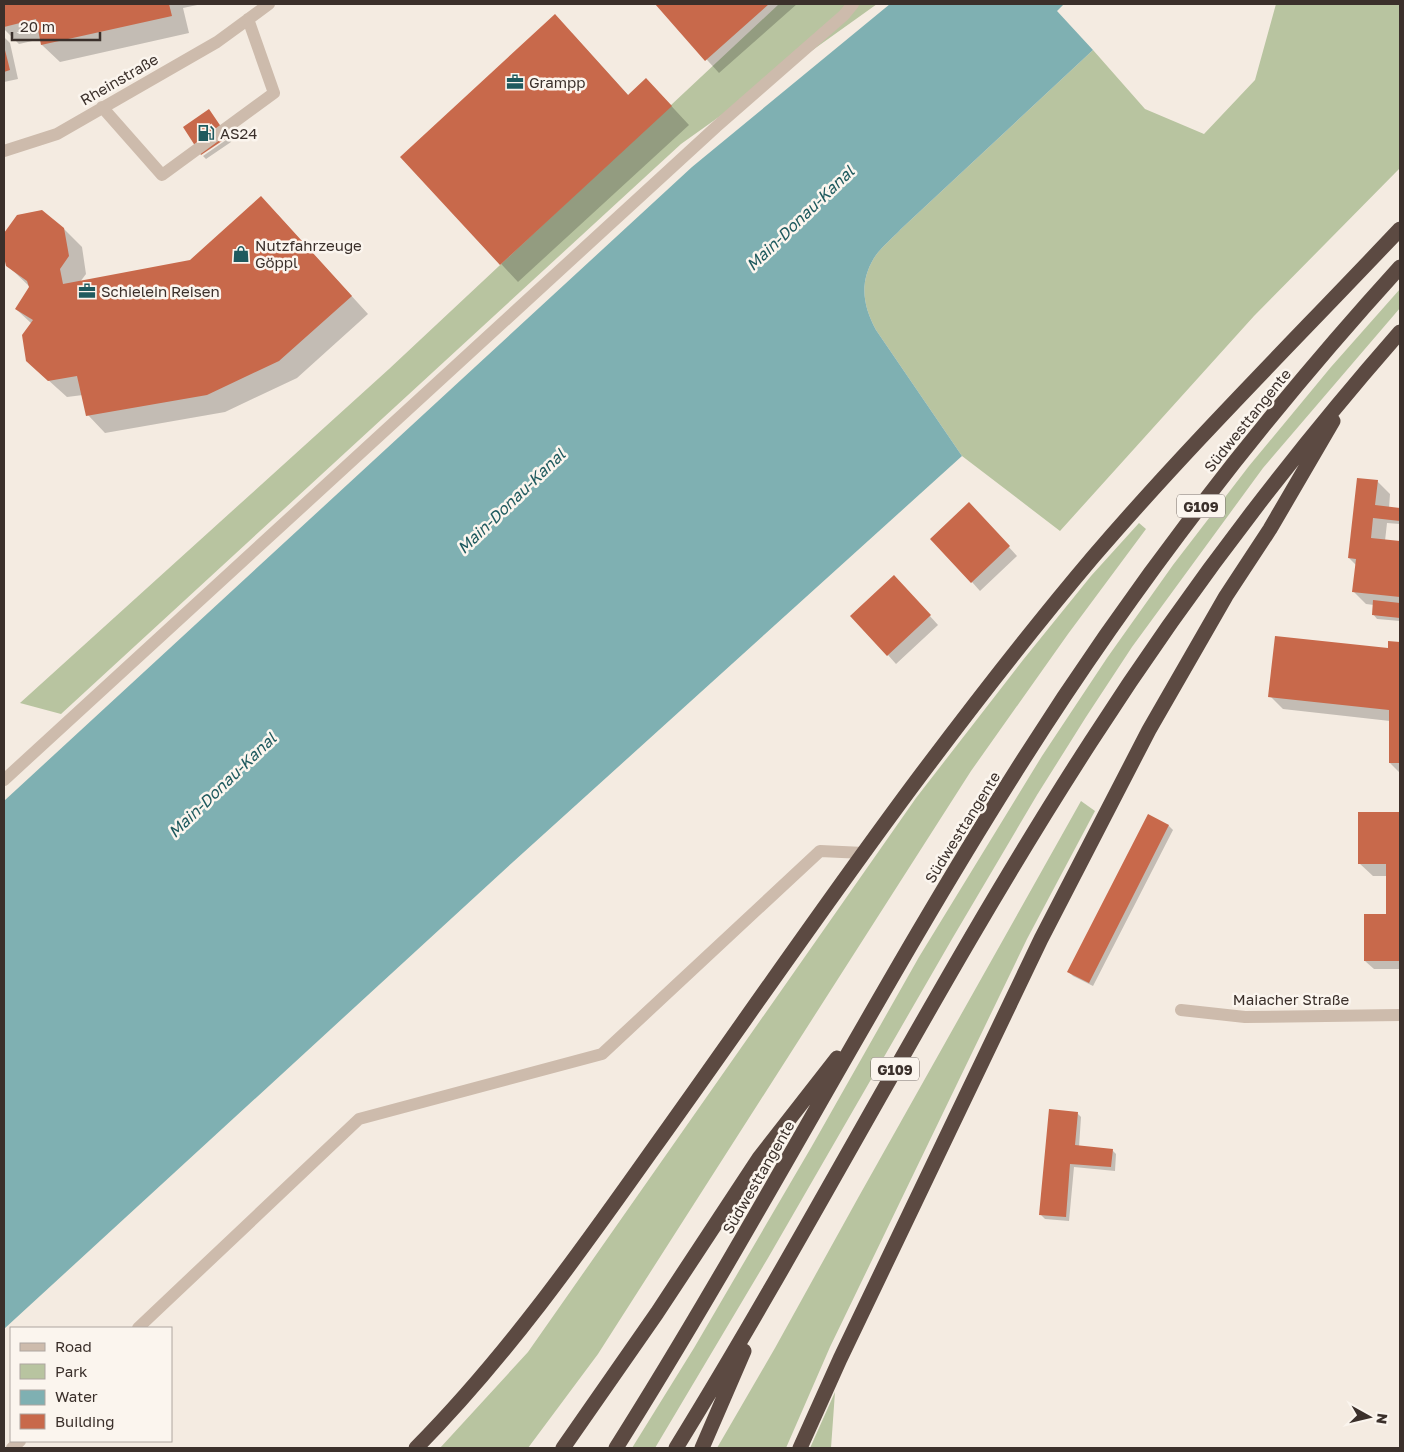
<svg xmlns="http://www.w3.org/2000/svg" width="1404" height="1452" font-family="'Golos Text',sans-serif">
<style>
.green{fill:#b8c4a0}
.water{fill:#7fb0b2}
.shadow{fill:#0003}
.building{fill:#c8694b}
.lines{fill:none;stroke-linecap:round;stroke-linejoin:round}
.minor{stroke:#cdbbac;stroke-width:12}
.highway{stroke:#5c4a42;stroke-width:15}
.labels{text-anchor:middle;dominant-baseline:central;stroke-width:5;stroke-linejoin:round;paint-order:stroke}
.shield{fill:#fbf5ee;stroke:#756b66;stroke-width:1}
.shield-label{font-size:14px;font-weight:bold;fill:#3b302b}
.street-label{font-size:15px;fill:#3b302b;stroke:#fbf5ee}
.poi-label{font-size:15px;fill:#3b302b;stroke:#fbf5ee;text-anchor:start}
.water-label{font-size:16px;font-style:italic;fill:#1f5a5e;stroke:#fbf5ee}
</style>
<rect width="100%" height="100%" fill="#f4ebe1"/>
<path class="green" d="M779,4H877L681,144L61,714L20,703L389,369Z
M1276,4H1400V168L1254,316L1060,531L962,456L876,330C863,306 859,283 874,258C881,247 893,238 901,229L1093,50L1145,109L1204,134L1255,80Z
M1400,289V308L1263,468L1132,647L1086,717L1037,795L952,939L768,1258L655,1448H632L694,1348L812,1146L919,957L1042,756L1107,658L1173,565L1249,466L1331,367Z
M1139,523L1146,529L1068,634L971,771L598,1354L528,1448H440L528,1352L916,798L1023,660L1091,576Z
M1081,801L1095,811L1027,939L830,1347L786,1448H717L775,1348L858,1198Z
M835,1392L831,1448H810Z"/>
<path class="water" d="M890,4H1064L1057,11L1093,50L901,229C893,238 881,247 874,258C859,283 863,306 876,330L962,456L513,862L4,1329V801L692,167Z"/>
<path class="shadow" d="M4,4H202L183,8L189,33L60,62L42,45L41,39L19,44L4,29Z
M656,4H797L719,73Z
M572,33L629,96L663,97L689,125L518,282L402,157Z
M4,37L10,43L18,79L4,82Z
M229,138L231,142L206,159L203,156Z
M278,215L368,314L297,378L225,412L105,433L88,415L83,395L67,397L27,361L32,324L16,309L30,287L7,265L4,252V235L18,216L64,229L82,247L86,274L80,282L191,261Z
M1377,481L1390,494L1389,508L1400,509V524L1387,523L1385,541L1400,543V621L1377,619L1373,614L1374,605L1366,604L1353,591L1356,565L1349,558Z
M978,513L1017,556L980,591L972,582Z
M903,586L938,625L896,664L888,655Z
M1389,642L1400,643V773L1390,763V721L1283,709L1270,696L1389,650Z
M1400,813V969H1374L1365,961L1389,915L1387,876H1373L1359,863V814Z
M1148,816L1169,826L1173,830L1093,986L1073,976L1069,972Z
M1077,1113L1081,1117L1079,1147L1112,1150L1116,1154L1115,1171L1074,1167L1069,1221L1045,1219L1041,1215Z"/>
<path class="building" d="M4,4H169L172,16L41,45L36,19L4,27Z
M655,4H769L705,61Z
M555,14L628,95L646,78L672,106L500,265L400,157Z
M4,46L10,70L4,72Z
M209,109L228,137L201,155L183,127Z
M261,196L352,296L279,361L207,395L86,416L77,376L48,381L26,361L22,335L33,320L15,309L29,287L27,281L6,266L4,257V233L17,215L42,210L64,228L69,256L60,269L63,284L190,260Z
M1357,478L1378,480L1375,505L1400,508V521L1373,518L1371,538L1400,541V597L1352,592L1356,559L1348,558Z
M969,502L1010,546L971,583L930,539Z
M894,575L931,615L887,656L850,616Z
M1373,600L1400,603V618L1372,615Z
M1275,636L1388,648V641L1400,642V763H1389V710L1268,697Z
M1358,812H1400V961H1364V914H1386V864H1358Z
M1148,814L1169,825L1089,983L1067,972Z
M1049,1109L1078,1112L1075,1145L1113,1149L1111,1167L1070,1164L1066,1217L1039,1215Z"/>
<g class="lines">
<path class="minor" d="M102,107L162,175L274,93L248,19
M4,151L57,134L217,42L269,4
M4,780L716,127L844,15L853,4
M1181,1010L1245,1017L1400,1015
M138,1328L359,1119L602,1054L820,851L864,853
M12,1448L20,1441"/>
<path class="highway" d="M416,1448C505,1358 578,1255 651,1152C740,1028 826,902 917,780C974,704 1032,629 1093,557C1191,443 1297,338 1400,229
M563,1448L657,1313L759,1158L837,1058
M616,1448C758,1223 880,985 1023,760C1134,585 1261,420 1400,267
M676,1448C819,1216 942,972 1090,743C1183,598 1287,461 1400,332
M702,1448L744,1351
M800,1448L840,1359L1041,939L1149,730L1226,596L1270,529L1333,421"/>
</g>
<defs>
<g id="office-bare" transform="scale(1.35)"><path d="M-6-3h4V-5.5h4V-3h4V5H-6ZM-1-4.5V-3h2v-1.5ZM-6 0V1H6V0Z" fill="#1f5a5e" stroke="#fbf5ee" stroke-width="2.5" paint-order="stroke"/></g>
<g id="fuel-bare" transform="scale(1.35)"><path d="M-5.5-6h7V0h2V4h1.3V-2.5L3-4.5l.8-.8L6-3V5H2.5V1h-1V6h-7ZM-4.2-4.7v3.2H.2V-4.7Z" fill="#1f5a5e" stroke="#fbf5ee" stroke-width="2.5" paint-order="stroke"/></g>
<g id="shop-bare" transform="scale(1.35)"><path d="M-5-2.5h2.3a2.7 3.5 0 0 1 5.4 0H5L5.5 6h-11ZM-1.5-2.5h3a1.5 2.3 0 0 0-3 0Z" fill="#1f5a5e" stroke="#fbf5ee" stroke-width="2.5" paint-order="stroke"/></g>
</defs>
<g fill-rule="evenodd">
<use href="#office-bare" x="515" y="82"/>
<use href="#fuel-bare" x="206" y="133"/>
<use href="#shop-bare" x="241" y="254"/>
<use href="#office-bare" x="87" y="291"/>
</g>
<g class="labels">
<g class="shield">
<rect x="1177" y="494.5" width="48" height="23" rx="4"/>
<rect x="871" y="1057.5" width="48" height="23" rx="4"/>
</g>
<g class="shield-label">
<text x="1201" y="506">G109</text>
<text x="895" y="1069">G109</text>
</g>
<g class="street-label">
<text transform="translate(119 79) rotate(-30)">Rheinstraße</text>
<text transform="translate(1247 420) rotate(-51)">Südwesttangente</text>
<text transform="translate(962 827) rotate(-58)">Südwesttangente</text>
<text x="1291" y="999">Maiacher Straße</text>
<text transform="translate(758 1177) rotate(-60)">Südwesttangente</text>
</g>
<g class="poi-label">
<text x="529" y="82">Grampp</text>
<text x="220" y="133">AS24</text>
<text x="255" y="245">Nutzfahrzeuge<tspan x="255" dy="17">Göppl</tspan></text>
<text x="101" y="291">Schielein Reisen</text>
</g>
<g class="water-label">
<text transform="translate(800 218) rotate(-44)">Main-Donau-Kanal</text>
<text transform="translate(511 501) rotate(-44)">Main-Donau-Kanal</text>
<text transform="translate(222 785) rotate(-44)">Main-Donau-Kanal</text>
</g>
</g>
<rect width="1404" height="1452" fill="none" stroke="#3b302b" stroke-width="10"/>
<rect x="10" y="1327" width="162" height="115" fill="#fbf5ee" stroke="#aea6a0"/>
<rect x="20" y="1343" width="25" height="8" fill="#cdbbac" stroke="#aea6a0"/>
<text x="55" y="1352" font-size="15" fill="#3b302b">Road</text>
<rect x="20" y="1364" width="25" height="15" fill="#b8c4a0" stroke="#aea6a0"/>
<text x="55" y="1377" font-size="15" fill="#3b302b">Park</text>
<rect x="20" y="1390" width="25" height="15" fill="#7fb0b2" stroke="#aea6a0"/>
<text x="55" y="1402" font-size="15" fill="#3b302b">Water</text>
<rect x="20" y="1414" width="25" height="15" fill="#c8694b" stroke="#aea6a0"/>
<text x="55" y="1427" font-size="15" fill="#3b302b">Building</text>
<g transform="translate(1369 1417) rotate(98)" stroke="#fbf5ee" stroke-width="4" paint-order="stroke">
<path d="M0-4L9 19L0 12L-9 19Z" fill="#3b302b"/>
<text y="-8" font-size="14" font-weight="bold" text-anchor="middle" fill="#3b302b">N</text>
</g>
<path d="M12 32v8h88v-8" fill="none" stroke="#3b302b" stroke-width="2.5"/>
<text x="20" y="32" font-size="15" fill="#3b302b" stroke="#fbf5ee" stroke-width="4" paint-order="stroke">20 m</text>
</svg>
